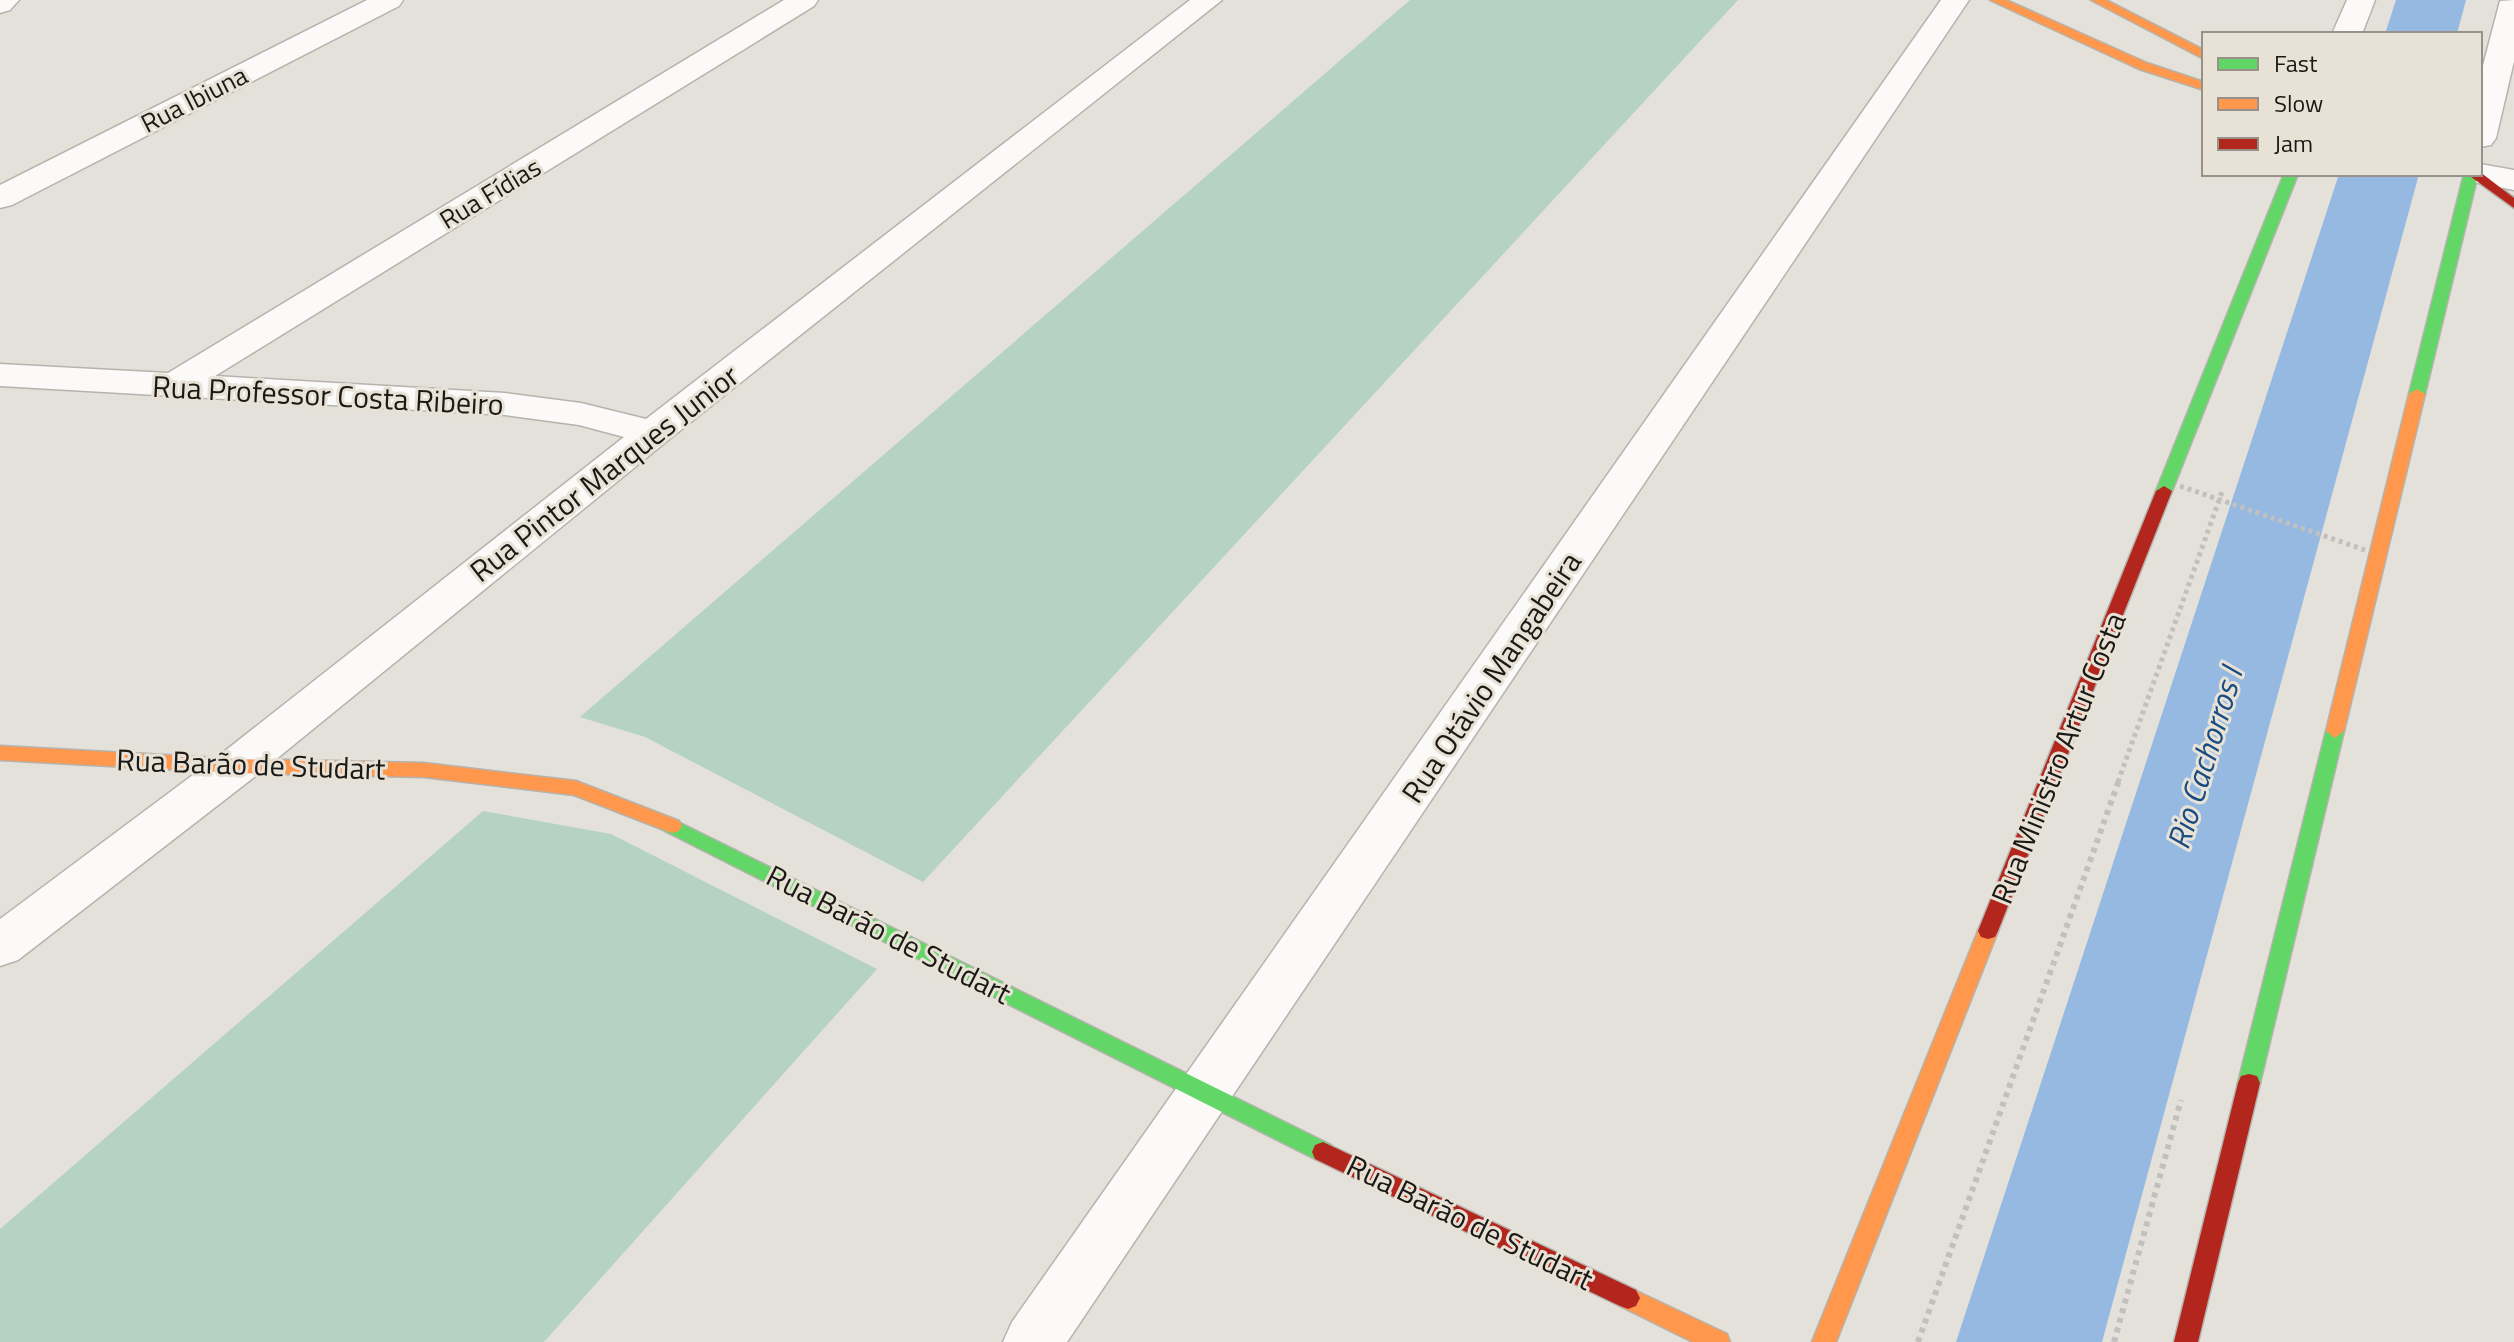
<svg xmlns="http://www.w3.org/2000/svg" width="2514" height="1342" font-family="'Titillium Web',sans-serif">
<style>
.green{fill:#b6d3c1}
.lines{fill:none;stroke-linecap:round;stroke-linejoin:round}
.river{fill:#96b9e2;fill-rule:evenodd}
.street-casing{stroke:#b5b3ad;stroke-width:3}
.fast-casing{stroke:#b5b3ad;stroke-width:3}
.slow-casing{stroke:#b5b3ad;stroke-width:3}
.jam-casing{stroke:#b5b3ad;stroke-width:3}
.path-far1{stroke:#c1c0be;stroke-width:5;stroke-dasharray:4 4;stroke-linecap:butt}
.path{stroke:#c1c0be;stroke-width:6;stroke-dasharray:5 5;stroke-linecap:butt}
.street{fill:#fbfaf9;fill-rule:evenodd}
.fast{fill:#63d668;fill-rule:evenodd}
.slow{fill:#ff974d;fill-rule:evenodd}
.jam{fill:#b3261e;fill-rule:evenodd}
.path-bridge{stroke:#c1c0be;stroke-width:5;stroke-dasharray:4 4;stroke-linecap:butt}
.labels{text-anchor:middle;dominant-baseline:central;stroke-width:6;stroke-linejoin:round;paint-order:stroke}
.far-street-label{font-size:26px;fill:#1b1915;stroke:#e8e2d6}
.street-label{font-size:30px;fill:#1b1915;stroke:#e8e2d6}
.water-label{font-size:32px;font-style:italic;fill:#174b84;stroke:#e8e2d6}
</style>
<rect width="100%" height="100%" fill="#e4e1da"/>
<path class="green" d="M1410,0H1738L923,882L645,737L580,717Z
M483,811L611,834L877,969L544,1342H0V1229Z"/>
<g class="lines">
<path class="river" d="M2396,0H2466L2457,34H2385Z
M2339,174H2419L2102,1342H1956Z"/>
<g class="street-casing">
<path id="street" d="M0,0H19L10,10L0,13Z
M367,0H403L399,6L12,205L0,208V185Z
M784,0H818L814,6L215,376L505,393L581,403L646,419L1190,0H1222L667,441L253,778L18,960L0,966V919L221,754L624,437L579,425L505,415L0,386V364L168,373Z
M1941,0H1969L1067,1342H1003L1012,1322Z
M2347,0H2375L2362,34H2332Z
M2514,0V61L2496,138L2491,145L2480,147V77L2500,1Z
M2480,164L2514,170V190L2469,181L2464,174H2480Z"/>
</g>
<g class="fast-casing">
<path id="fast" d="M2284,174H2298L2172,491L2170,495H2158L2156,491Z
M2464,174H2478L2425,394L2417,399L2409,394Z
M2335,724L2344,731L2260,1083L2257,1090L2249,1092L2241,1090L2238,1083L2326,731Z
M672,819L1331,1145L1334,1152L1331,1159L1323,1162L1315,1159L665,831L662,826L665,821Z"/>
</g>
<g class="slow-casing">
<path id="slow" d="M1990,0H2006L2147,63L2204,82V90L2139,69Z
M2091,0H2106L2204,50V59Z
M2417,389L2425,394L2344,731L2335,738L2326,731L2409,394Z
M0,746L237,759L424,763L576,781L679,821L682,826L679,831L672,833L574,795L424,777L237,773L0,760Z
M1988,923L1995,925L1998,931L1836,1342H1812L1978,931L1981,925Z
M1628,1287L1727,1334L1730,1342H1693L1620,1306L1616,1298L1620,1290Z"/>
</g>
<g class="jam-casing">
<path id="jam" d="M2480,172L2514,198V208L2467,174Z
M2164,486L2172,491L1998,931L1995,937L1988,939L1981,937L1978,931L2156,491Z
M2249,1074L2257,1076L2260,1083L2198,1342H2174L2238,1083L2241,1076Z
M1323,1142L1636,1290L1640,1298L1636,1306L1628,1309L1620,1306L1315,1159L1312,1152L1315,1145Z"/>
</g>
<path class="path-far1" d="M2118,782L2222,492"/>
<path class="path" d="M1918,1342L2119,780
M2114,1342L2181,1100"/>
<use href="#street" class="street"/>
<use href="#fast" class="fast"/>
<use href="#slow" class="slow"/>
<use href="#jam" class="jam"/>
<path class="path-bridge" d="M2180,486L2365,550"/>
</g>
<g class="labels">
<g class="far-street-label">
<text transform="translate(194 99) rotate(-27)">Rua Ibiuna</text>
<text transform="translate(490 193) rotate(-31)">Rua Fídias</text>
</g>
<g class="street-label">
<text transform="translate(328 395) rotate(3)">Rua Professor Costa Ribeiro</text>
<text transform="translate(604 473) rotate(-38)">Rua Pintor Marques Junior</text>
<text transform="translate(1491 677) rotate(-56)">Rua Otávio Mangabeira</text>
<text transform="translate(2058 758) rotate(-68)">Rua Ministro Artur Costa</text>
<text transform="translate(251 764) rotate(2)">Rua Barão de Studart</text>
<text transform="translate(889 934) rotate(27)">Rua Barão de Studart</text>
<text transform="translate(1470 1222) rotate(26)">Rua Barão de Studart</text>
</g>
<g class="water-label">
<text transform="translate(2204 758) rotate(-73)">Rio Cachorros I</text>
</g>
</g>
<rect x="2202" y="32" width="280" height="144" fill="#e8e2d6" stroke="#969289" stroke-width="2"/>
<rect x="2218" y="58" width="40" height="12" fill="#63d668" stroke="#969289" stroke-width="2"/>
<text x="2274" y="72" font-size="24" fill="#1b1915">Fast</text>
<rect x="2218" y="98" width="40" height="12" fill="#ff974d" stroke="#969289" stroke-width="2"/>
<text x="2274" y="112" font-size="24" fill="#1b1915">Slow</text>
<rect x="2218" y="138" width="40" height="12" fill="#b3261e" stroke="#969289" stroke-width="2"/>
<text x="2274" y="152" font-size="24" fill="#1b1915">Jam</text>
</svg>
